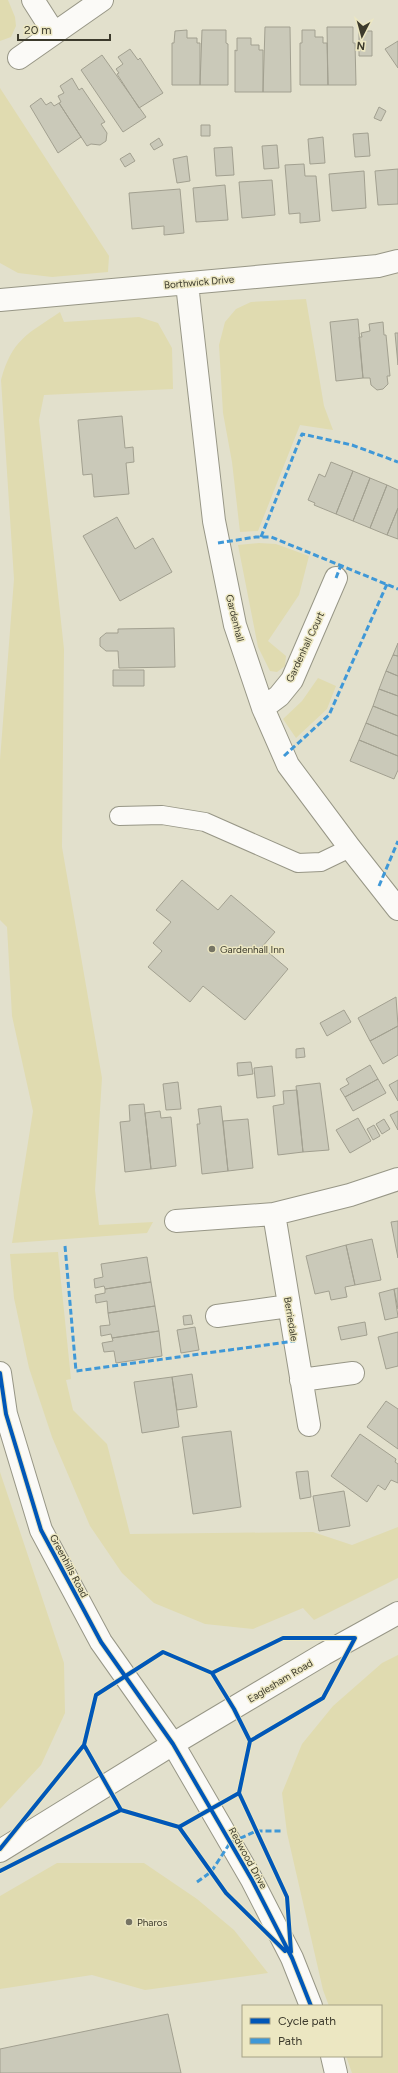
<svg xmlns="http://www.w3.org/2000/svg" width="398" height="2073" font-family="Figtree,sans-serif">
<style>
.green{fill:#e0dbb0}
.building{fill:#cac9b9;stroke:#a2a090}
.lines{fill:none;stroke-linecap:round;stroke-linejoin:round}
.lane-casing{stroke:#979686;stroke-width:20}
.street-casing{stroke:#979686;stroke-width:24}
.secondary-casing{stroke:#979686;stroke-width:24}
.lane{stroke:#fbfaf7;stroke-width:18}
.street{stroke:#fbfaf7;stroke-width:22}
.secondary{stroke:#fbfaf7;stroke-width:22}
.quiet{stroke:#3f98d7;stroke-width:3;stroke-dasharray:6 3;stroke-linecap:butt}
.cycleway-casing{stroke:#ece7c2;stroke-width:6}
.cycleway{stroke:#0057b8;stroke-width:4}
.poi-dot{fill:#767464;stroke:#ece7c2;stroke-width:1.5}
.labels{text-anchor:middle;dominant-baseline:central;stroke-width:3;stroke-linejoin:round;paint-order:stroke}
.street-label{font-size:10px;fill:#3c3a2c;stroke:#ece7c2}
.poi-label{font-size:10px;fill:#3c3a2c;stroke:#ece7c2;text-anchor:start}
</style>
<rect width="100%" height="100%" fill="#e2e0cc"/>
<path class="green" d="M0,0H8L15,17L16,26L11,37L0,41Z
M0,88L109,256L108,272L52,277L18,273L0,263Z
M306,299L324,406L333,430L300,425L258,531L240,532L232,462L223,413L219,345L225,322L236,309L251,302Z
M60,312L64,322L139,317L158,323L172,348L173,389L44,395L39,420L64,649L62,847L102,1078L95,1190L99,1225L153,1222L147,1233L12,1243L33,1111L12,1016L7,927L0,920V760L14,579L1,380C12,339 28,334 60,312Z
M259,543L276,544L309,556L299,595L268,641L286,656L285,666L277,672L270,671L258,647L238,545Z
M318,678L336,686L327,709L296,738L283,719L302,701Z
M58,1252L71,1379L66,1380L73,1410L107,1444L130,1534L313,1532L352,1545L398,1527V1578L314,1620L303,1608L253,1629L205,1624L154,1603L122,1573L90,1526L52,1437L29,1368L14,1298L10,1254Z
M0,1472L64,1663L65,1713L41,1765L0,1809Z
M398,1655V2073H352L346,2056H381V2006H329L323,1990L287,1833L282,1793L302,1744L333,1706L382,1663Z
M57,1863H144L197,1899L234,1930L268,1973L145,1990L92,1975L0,1989V1896Z"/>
<path class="building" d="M265,27H290L291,92H263Z
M327,27H353V43H355L356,85H328Z
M187,30V38H197V43H200V85H172V43H174L175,31Z
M202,30H226V43L228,44V85H200Z
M302,30H315V37H323V43H327L328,85H300V43H302Z
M359,31H372V56H359Z
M237,38H251V45H259V50H263V92H235V50L237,51Z
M398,41V68L385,49Z
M130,49L138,60L140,58L163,93L139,108L117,74L119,73L116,69L123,64L118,57Z
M102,55L146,117L123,132L81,70Z
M72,78L79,90L82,88L105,122L101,124L107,133L106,141L100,145L91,144L87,146L59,103L61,102L58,96L64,93L60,86Z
M41,98L46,105L51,102L54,106L59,103L81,137L58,153L30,106Z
M379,107L386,111L381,121L374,118Z
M201,125H210V136H201Z
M368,133L370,156L355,157L353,134Z
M323,137L325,163L310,164L308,139Z
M159,138L163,145L154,150L150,144Z
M277,145L279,168L264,169L262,146Z
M232,147L234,175L216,176L214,148Z
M130,153L135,161L125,167L120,159Z
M187,156L190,181L177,183L173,159Z
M304,164L305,176H316L320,221L300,223V213L289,214L285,165Z
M398,169V204L378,205L375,171Z
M364,171L366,208L332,211L329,174Z
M272,180L275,215L242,218L239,182Z
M225,185L228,220L196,222L193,188Z
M180,189L184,233L164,235V226L132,229L129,193Z
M358,319L363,378L336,381L330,322Z
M383,322L384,335H386L390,376H387L388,384L383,389L377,390L371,385L370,378H363L359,337H362L361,333L370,331L369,324Z
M395,333H398V365Z
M122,416L125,448L133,447L134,462L126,463L129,494L94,497L92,474L83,475L78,420Z
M331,462L353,471L336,514L314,505L315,503L308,500L319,474L325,477Z
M353,471L370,478L353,521L336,514Z
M370,478L387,485L370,528L353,521Z
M387,485L398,490V508L387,535L370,528Z
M398,508V539L387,535Z
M117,517L135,549L153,538L172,572L120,601L83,536Z
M174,628L175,667L119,668L118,651H106L100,646V638L106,633H118V629Z
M398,643V656L393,655Z
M393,655L398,656V676L386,671Z
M113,670H144V686H113Z
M386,671L398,676V696L379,689Z
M379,689L398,696V716L373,706Z
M373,706L398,716V736L366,723Z
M366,723L398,736V756L359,740Z
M359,740L398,756V770L394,779L350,761Z
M182,880L218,910L231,895L275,932L262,947L288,969L245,1020L203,986L190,1002L148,967L162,951L153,943L171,922L156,910Z
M396,997L398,1026L370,1041L358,1018Z
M344,1010L351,1022L327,1036L320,1023Z
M398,1026V1055L383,1064L370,1041Z
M304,1048L305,1057L296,1058V1049Z
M251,1062L253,1074L238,1076L237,1063Z
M370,1065L378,1079L345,1097L340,1089L349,1084L346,1079Z
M272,1066L275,1096L257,1098L254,1068Z
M378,1079L386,1093L353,1111L345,1097Z
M398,1080V1101L389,1085Z
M178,1082L181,1109L166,1110L163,1084Z
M320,1083L329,1150L303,1152L296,1086Z
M297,1090L303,1152L278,1155L273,1106L284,1104L283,1091Z
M144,1104L151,1169L125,1172L120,1122L130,1121L129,1105Z
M221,1106L228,1171L202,1174L197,1124H200L198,1109Z
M160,1111L161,1118L171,1117L176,1166L151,1169L145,1113Z
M398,1111V1130L390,1115Z
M358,1118L371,1141L350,1153L336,1130Z
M248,1119L253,1168L228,1171L223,1121Z
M384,1119L390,1129L382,1134L376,1124Z
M374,1125L380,1136L373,1140L367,1129Z
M398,1221V1258L391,1222Z
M372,1239L381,1280L355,1285L346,1245Z
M346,1245L355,1285L345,1287L347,1297L331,1300L329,1291L315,1294L306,1256Z
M147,1257L151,1282L105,1289L104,1286L95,1288L94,1279L103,1277L101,1264Z
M151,1282L155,1306L108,1313L107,1301L96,1303L95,1295L105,1293V1289Z
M398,1288V1309L394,1289Z
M394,1289L398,1317L385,1320L379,1293Z
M155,1306L159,1331L112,1338L111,1334L101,1336L100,1326L110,1325L108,1313Z
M191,1315L193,1324L184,1325L183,1316Z
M365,1322L367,1335L341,1340L338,1327Z
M195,1327L199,1350L181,1353L177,1330Z
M159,1331L162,1356L116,1363L114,1351L104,1352L102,1343L113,1341L112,1338Z
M398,1332V1366L386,1369L378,1337Z
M192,1374L197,1407L177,1410L172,1377Z
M172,1377L179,1427L142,1433L134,1382Z
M386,1401L398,1409V1449L367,1427Z
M231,1431L241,1507L193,1514L182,1437Z
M360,1434L396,1459L395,1462L398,1464V1483L391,1480L385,1490L378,1485L367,1502L331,1476Z
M308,1471L311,1497L300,1499L296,1472Z
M344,1491L350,1526L319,1531L313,1496Z
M168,2014L181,2073H0V2049Z"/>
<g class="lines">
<g class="lane-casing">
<path id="lane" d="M119,816L162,815L205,822L298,863L321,862L350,848"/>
</g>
<g class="street-casing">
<path id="street" d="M33,0L54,33
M19,58L102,0
M187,284L214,521L235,625L263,708L288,765L350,848L398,909
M0,300L378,266L398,261
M263,708L279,696L292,680L336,578
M274,1214L309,1425
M176,1221L274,1214L350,1195L398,1179
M217,1316L289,1306
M301,1380L353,1373"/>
</g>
<g class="secondary-casing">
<path id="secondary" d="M0,1373L6,1414L41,1530L101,1642L173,1744L252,1880L292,1958L311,2006
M0,1851L173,1744L324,1654L398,1613
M332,2056L336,2073"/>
</g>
<use href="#lane" class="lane"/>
<use href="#street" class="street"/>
<use href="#secondary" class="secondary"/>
<path class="quiet" d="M261,537L302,434L352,445L398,462
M218,543L256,537H271L398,589
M336,578L341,565
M284,756L329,715L387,584
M379,886L398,841
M65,1246L76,1371L295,1341
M197,1882L211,1872L230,1843L256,1831H282"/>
<g class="cycleway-casing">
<path id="cycleway" d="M0,1373L6,1414L41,1530L101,1642L173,1744L252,1880L292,1958L311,2006
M212,1673L234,1709L250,1741L239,1793L179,1827L121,1810L84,1745L96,1695L163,1652L212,1673L283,1638H355L323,1698L250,1741
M239,1793L287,1897L291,1952
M179,1827L226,1893L285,1951
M0,1849L84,1745
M0,1871L121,1810"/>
</g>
<use href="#cycleway" class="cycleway"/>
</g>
<g class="poi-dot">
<circle cx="212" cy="949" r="4"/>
<circle cx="129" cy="1922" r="4"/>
</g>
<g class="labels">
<g class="street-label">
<text transform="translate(199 282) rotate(-5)">Borthwick Drive</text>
<text transform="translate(235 618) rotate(76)">Gardenhall</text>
<text transform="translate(305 647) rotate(-65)">Gardenhall Court</text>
<text transform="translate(291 1319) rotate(81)">Berriedale</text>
<text transform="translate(69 1566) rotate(62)">Greenhills Road</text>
<text transform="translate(280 1681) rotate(-31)">Eaglesham Road</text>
<text transform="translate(248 1858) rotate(61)">Redwood Drive</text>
</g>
<g class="poi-label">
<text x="220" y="949">Gardenhall Inn</text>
<text x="137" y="1922">Pharos</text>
</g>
</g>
<rect x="242" y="2005" width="140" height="52" fill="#ece7c2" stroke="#a6a286"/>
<rect x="250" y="2018" width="20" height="6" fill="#0057b8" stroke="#a6a286"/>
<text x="278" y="2025" font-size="12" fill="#3c3a2c">Cycle path</text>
<rect x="250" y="2038" width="20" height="6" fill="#3f98d7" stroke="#a6a286"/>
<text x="278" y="2045" font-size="12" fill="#3c3a2c">Path</text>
<g transform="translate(362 36) rotate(186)" stroke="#ece7c2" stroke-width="3" paint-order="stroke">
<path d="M0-3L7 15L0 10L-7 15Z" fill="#3c3a2c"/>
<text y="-6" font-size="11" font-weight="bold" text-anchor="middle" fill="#3c3a2c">N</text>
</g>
<path d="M18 34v6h92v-6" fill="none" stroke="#3c3a2c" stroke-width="2"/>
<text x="24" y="34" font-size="12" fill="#3c3a2c" stroke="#ece7c2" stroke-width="3" paint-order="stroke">20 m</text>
</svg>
